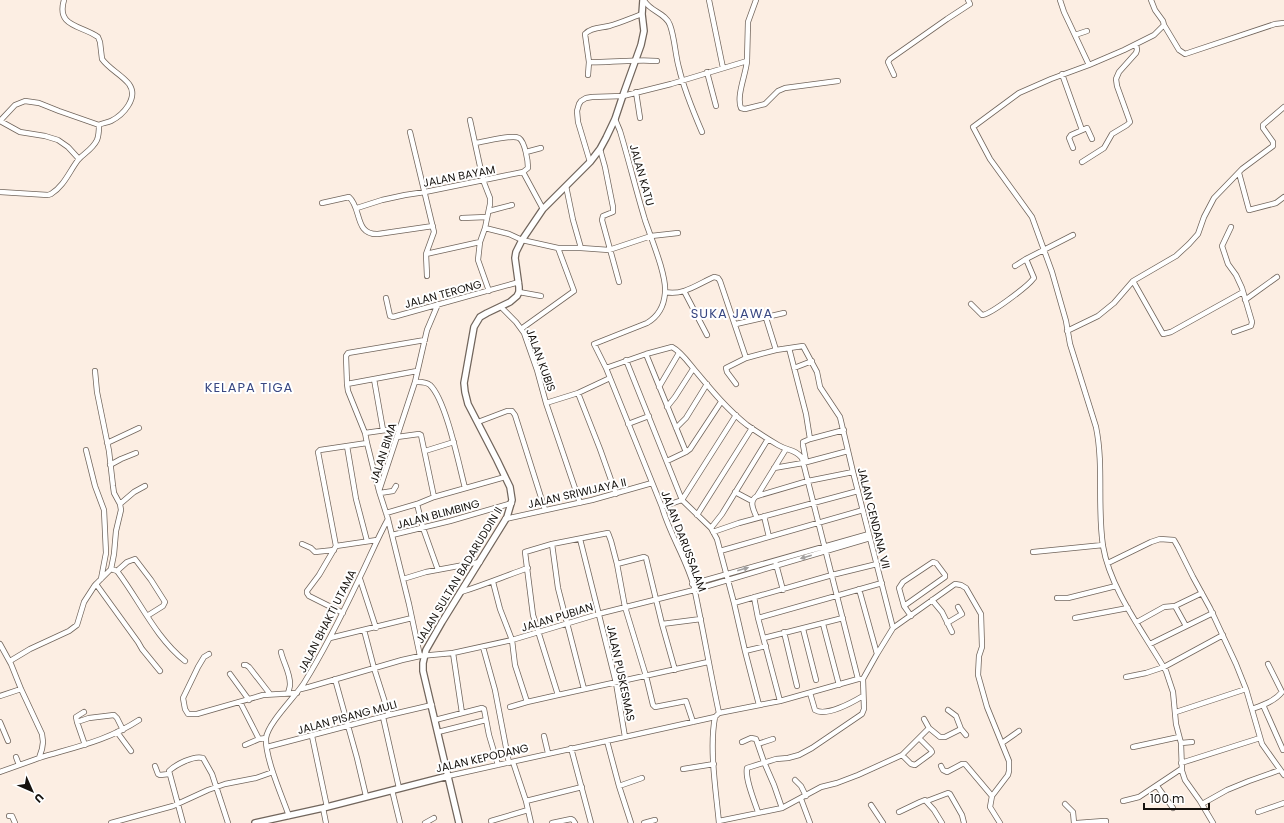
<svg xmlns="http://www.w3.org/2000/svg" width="1284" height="823" font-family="Poppins,sans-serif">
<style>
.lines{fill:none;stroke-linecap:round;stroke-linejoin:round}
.minor-casing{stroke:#71655c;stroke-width:6}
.tertiary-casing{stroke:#71655c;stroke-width:8}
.minor{stroke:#fff;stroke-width:4.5}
.tertiary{stroke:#fff;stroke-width:5.5}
.oneway{fill:#a2a09f}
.labels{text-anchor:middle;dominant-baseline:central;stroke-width:4;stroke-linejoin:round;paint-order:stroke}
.street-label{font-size:11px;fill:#16120e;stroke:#fff}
.quarter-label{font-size:13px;letter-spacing:1px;fill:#384782;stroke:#fff}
</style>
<rect width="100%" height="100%" fill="#fceee3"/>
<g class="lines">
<g class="minor-casing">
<path id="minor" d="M64,0C56,27 81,25 98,37L100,42L102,59C109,69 121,74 129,84C139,98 123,115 111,121C107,123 102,123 99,125
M644,0C649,11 666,13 670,25C675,39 675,54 679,68C684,90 693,111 702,132
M709,0L723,68
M1060,0L1064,12L1089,65
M1151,0L1155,10L1163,21L1164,25L1154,35L1124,50L1089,65L1051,79L1019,93L973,127L990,159L1032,217L1052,272L1066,321L1070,344L1096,427C1104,466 1097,506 1103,546C1110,589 1144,633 1166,671L1173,692L1176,724L1181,743L1182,771L1185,780L1200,801L1213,823
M642,14C631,18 620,23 609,26C601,28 591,27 585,34L589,62C612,63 634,59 657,61
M1164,25L1179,50L1185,54L1275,24L1284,23
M1075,35L1087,31
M747,61L748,22L756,0
M707,72L716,106
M1062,74L1082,130
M588,75L589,62
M894,75L888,62L890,59L947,19L970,4L968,0
M636,92L640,118
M615,119L620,131C629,161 636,190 645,220C651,238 667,276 665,293C664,306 659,316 647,323L594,344L606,368L662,507C670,535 687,560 694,587C703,629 710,671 719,713L715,717C709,749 716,791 719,823
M0,121L15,105L25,101L39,103L59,111L99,125C99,130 99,135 97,140C92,150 84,153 78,160C69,172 64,186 51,194L48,195L0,192
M0,121L20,132L45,136L58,140L68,147L79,159
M410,132L434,232L426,254L427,276
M475,143C484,142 512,134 519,138C525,142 528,161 528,168L523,172
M1073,148L1069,138L1071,135L1087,128L1092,139
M600,149L605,167L613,207V212L603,216L602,220L619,282
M526,152L541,148
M590,162L578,122L577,111L579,104L581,101L586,98L592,97L623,96L671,84L747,61C746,74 736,96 741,108L745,109L765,104L778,91L785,88L838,81
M1082,162L1104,148L1112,134L1127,125L1130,122L1117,86L1116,79L1119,72L1136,53L1137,50L1136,44
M1239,173L1249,210L1276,203L1284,197
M566,186L573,220L581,248
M322,203L349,197C362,208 354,235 378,234L433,226
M357,208L382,200L405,195L425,192L523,172L543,209
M489,211L512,205
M462,218L487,217
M1231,227L1222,246L1228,264L1236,275L1242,288L1252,322L1251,326L1234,332
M485,228L509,234L522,240L558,248H581L609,250L651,236L678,233
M480,242L478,260L489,291
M426,254L480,242L485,228L490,204V198L483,180L470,120
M1015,266L1026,259
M1133,281L1163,334L1171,332L1243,292
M684,291L707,335
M519,292L541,296
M665,292C683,296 698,284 714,277L718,278L720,281L746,358L726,368L727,372L736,384
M386,298L390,316L393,317L519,282
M1245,300L1277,277
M971,304L982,315C990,315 1028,286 1033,279L1034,278L1026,259L1073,235
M501,307L516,322L524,333L537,370L546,403
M736,324L784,313
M521,329L574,291L558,248
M1067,331L1098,316L1114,303L1133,281L1176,256L1189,244L1198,234L1204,217L1214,198L1242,169L1273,146V142L1263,128V125L1284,107
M789,348L806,414L810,439
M776,350L803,346L817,372L820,387L840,417L853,472L893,628
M646,354L686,452L667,461
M746,358L776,350L766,318
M626,360L682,500
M606,368L646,354L672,347C682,352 690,365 698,374C713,392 728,410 747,425C757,432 768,439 778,445C788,451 795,449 802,458L858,679
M794,368L812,361
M374,379L383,430
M415,382C420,382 425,381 430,385C446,400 459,465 465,488
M347,384L346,356L348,353L425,340
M659,387L679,353
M578,393L600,449L616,494
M667,407L675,397L693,369
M478,422L507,411H512L515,415L545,510
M628,424L649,416
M676,428L686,418L707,384
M365,433L348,391L347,384L417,371
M397,437L419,434L421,435L434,497
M107,443L139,428
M367,443L379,491
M347,446L356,499L367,541
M86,450L95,486L104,510L106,553L101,579
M425,451L454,442
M686,452L690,449L721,402
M806,461L803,445V442L810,439L844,430
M110,465L121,459L136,453
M774,468L803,463L848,451
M735,492L752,501
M380,493L393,491L396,486
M757,496L786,449
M682,500L736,415
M580,503L546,403L578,393L610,378
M120,504L134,492L145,486
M417,504L423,528L438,570
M662,507L682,500L711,528L717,539L734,603L745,651L759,705
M386,513L417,504L434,497L505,477
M697,515L752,428
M764,516L769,537
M757,518C754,511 748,501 757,496L808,481L853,472
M505,519L592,500L652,483
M711,528L722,514L768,439
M713,532L739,523L858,491
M392,535L450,521L512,503
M580,539L616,683L625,737
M302,544L311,548L315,552L334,550
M552,544L558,588L584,689
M336,546L318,452L320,450L367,443L365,433L400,428
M720,551L863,510
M1033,552L1103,545
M1108,563L1151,542L1160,539L1174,540L1178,547L1193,577L1210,608L1236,664L1246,689L1262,744L1284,775
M617,564L644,557L646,558L662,624L701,619
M776,564L783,590
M111,569L117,571C140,601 155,637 185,661
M117,571L127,562L135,559L151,580L165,602L163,606L147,616
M360,579L376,628
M403,579L426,572L480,562
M493,582L500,609L512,640L515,665L527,702L558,695
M96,584L138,642L142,649L160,671
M692,584L869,534
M859,589L877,654
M461,592C484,585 505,576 528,568
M754,597L758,618L780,701
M1057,598H1068L1116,586
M932,600L942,612L952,632
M734,603L832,575L877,564
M904,606L945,577V575L936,563L933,562L903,582L899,588L904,606L911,616
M1175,606L1186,626
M343,613L309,596L307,593V591L319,575L336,546L377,540
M758,618L882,583
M1075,618L1128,608
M1137,622L1164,607L1175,606L1202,593
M947,623L962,614L958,607
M662,624L675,670
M823,624L839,685
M803,629L816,680
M364,630L374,668L389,715
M784,632L797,686
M330,638L412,618
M764,638L843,618
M0,644L11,664L21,689L42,734L43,742L42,749L39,758L0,772
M1150,644L1213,613
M483,647L495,690L509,763
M745,651L766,646
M281,652C283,662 290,672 290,684C290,687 289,690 288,693
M453,653L462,713
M209,654L204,657L198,667L183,698L185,709L188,714H197L263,695L297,693
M420,656L409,604L388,519L379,491L415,382L427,330L438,304
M10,661L30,649L69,631L77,625L84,602L95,585L111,569L114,554L116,531L121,510L120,504L114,493L113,486L109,451L97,392L95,371
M244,665H246L249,667L270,694
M230,674L249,700
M1126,677L1146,673L1164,667L1223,635
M335,679L357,758L366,796
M301,689L309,687L402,660L420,656L453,653L512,640L602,613L694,590L870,538
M810,693L815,710C826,717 853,702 863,696
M0,696L21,689
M240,702L259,739
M1263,705L1283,750
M510,707L527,702
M1252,709C1263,705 1275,701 1282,692L1268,664
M1176,712L1246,689
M719,713L780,701L858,679H863L877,654L893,628L955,584L961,585L966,588L981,614L982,647L979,656L978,675L987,707L1009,761V771L1008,775L992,796L990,807L1000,823
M383,717L399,788
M924,719L929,728
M435,720L482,708L484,709L489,735L498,765
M0,722L8,741
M77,722L76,717L84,712
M693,722L686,701L655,707L653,705L646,676L625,607L617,564L611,541L608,533L552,544L525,552L533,615L558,695L708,662
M961,729L966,735
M117,732L131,751
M438,732L486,720
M312,736L327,807
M544,736L548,753
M607,741L619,786L631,823
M742,742L751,738L756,739L764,762L774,785L782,808
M1002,743L1019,731
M1181,743L1192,742
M758,744L773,739
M85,745L77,722L89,718L114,715L117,718L123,730
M245,745L259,739L266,738
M267,747L389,715L432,705
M1133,747L1179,737
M571,748L591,823
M902,755L911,764L915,765L930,754L932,752L931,750L919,738
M16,757L19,765
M39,758C75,747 107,741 139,720
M513,762L526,801L531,823
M1181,763L1260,738
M155,766L158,774L160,775L169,774
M941,766L943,770L947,772L962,764H965L992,796
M683,769L714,764
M448,776L715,717
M795,780L801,786L806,796
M619,786L642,778
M1157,786L1173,808
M392,790L400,823
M801,799L810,823
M526,801L582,787
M927,801L948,793L950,794L962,815L964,823
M1123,801L1139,797L1181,769
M1065,804L1073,812L1074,823
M1202,804L1227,790L1249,781L1280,770
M871,805L883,823
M323,808L326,823
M758,812C754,800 745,779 747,768L776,759L788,758L799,755L812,748L862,714L864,709L863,679
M899,812L920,802L925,800L934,810L942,823
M1258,812L1284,803
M9,816H12L15,823
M289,816C282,796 265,758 266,738C268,723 295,697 304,683C325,649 342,615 359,579C369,559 377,539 388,519
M491,821L528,810
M719,821L782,808L821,787L837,783L858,775L902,755L929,728L940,737H945L961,729L956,716L948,710
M111,823L173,806L208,790L225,784L256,778L273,772
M183,823L169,771C175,765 194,755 203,758L212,774L228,823
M425,823L434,818
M552,823L571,819L573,820L575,823
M644,823L655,820
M1077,823L1104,821H1106V823"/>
</g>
<g class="tertiary-casing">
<path id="tertiary" d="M255,823L323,808L448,776
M459,823L423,671V663L426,650L442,622L507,517L512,500L510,487L497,460L468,404L465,392L464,383L466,372L474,327L480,317L487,313L510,302L517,296L519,292V287L515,258L516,252L522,240L543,209L590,162L600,149L606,138L615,119L623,95L641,45L644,31L642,14L643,0"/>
</g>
<use href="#minor" class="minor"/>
<use href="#tertiary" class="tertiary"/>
</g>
<defs><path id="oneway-solid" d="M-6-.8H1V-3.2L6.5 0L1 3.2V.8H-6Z"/></defs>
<g class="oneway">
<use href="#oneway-solid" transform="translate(806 557) rotate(164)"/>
<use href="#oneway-solid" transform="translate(743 569) rotate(-16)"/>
</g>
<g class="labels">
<g class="street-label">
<text transform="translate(642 175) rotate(74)">JALAN KATU</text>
<text transform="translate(459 176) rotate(-11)">JALAN BAYAM</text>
<text transform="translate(443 294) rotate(-15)">JALAN TERONG</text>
<text transform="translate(541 360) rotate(70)">JALAN KUBIS</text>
<text transform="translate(383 453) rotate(-72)">JALAN BIMA</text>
<text transform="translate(577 493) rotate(-13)">JALAN SRIWIJAYA II</text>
<text transform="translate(438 514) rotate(-15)">JALAN BLIMBING</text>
<text transform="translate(874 518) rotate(76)">JALAN CENDANA VII</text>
<text transform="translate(684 541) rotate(69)">JALAN DARUSSALAM</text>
<text transform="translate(459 575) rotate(-59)">JALAN SULTAN BADARUDDIN II</text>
<text transform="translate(557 617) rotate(-17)">JALAN PUBIAN</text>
<text transform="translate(327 621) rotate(-63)">JALAN BHAKTI UTAMA</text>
<text transform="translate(621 673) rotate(78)">JALAN PUSKESMAS</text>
<text transform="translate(347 717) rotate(-15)">JALAN PISANG MULI</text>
<text transform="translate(482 758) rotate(-13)">JALAN KEPODANG</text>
</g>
<g class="quarter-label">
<text x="732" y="313">SUKA JAWA</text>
<text x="249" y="387">KELAPA TIGA</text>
</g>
</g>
<g transform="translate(32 791) rotate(135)" stroke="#ffffff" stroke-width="3" paint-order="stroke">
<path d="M0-3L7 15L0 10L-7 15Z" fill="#16120e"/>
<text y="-6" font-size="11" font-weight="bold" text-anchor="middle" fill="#16120e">U</text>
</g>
<path d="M1144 803v6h65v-6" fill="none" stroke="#16120e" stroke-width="2"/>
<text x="1150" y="803" font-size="12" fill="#16120e" stroke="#ffffff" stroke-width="3" paint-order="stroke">100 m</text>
</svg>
